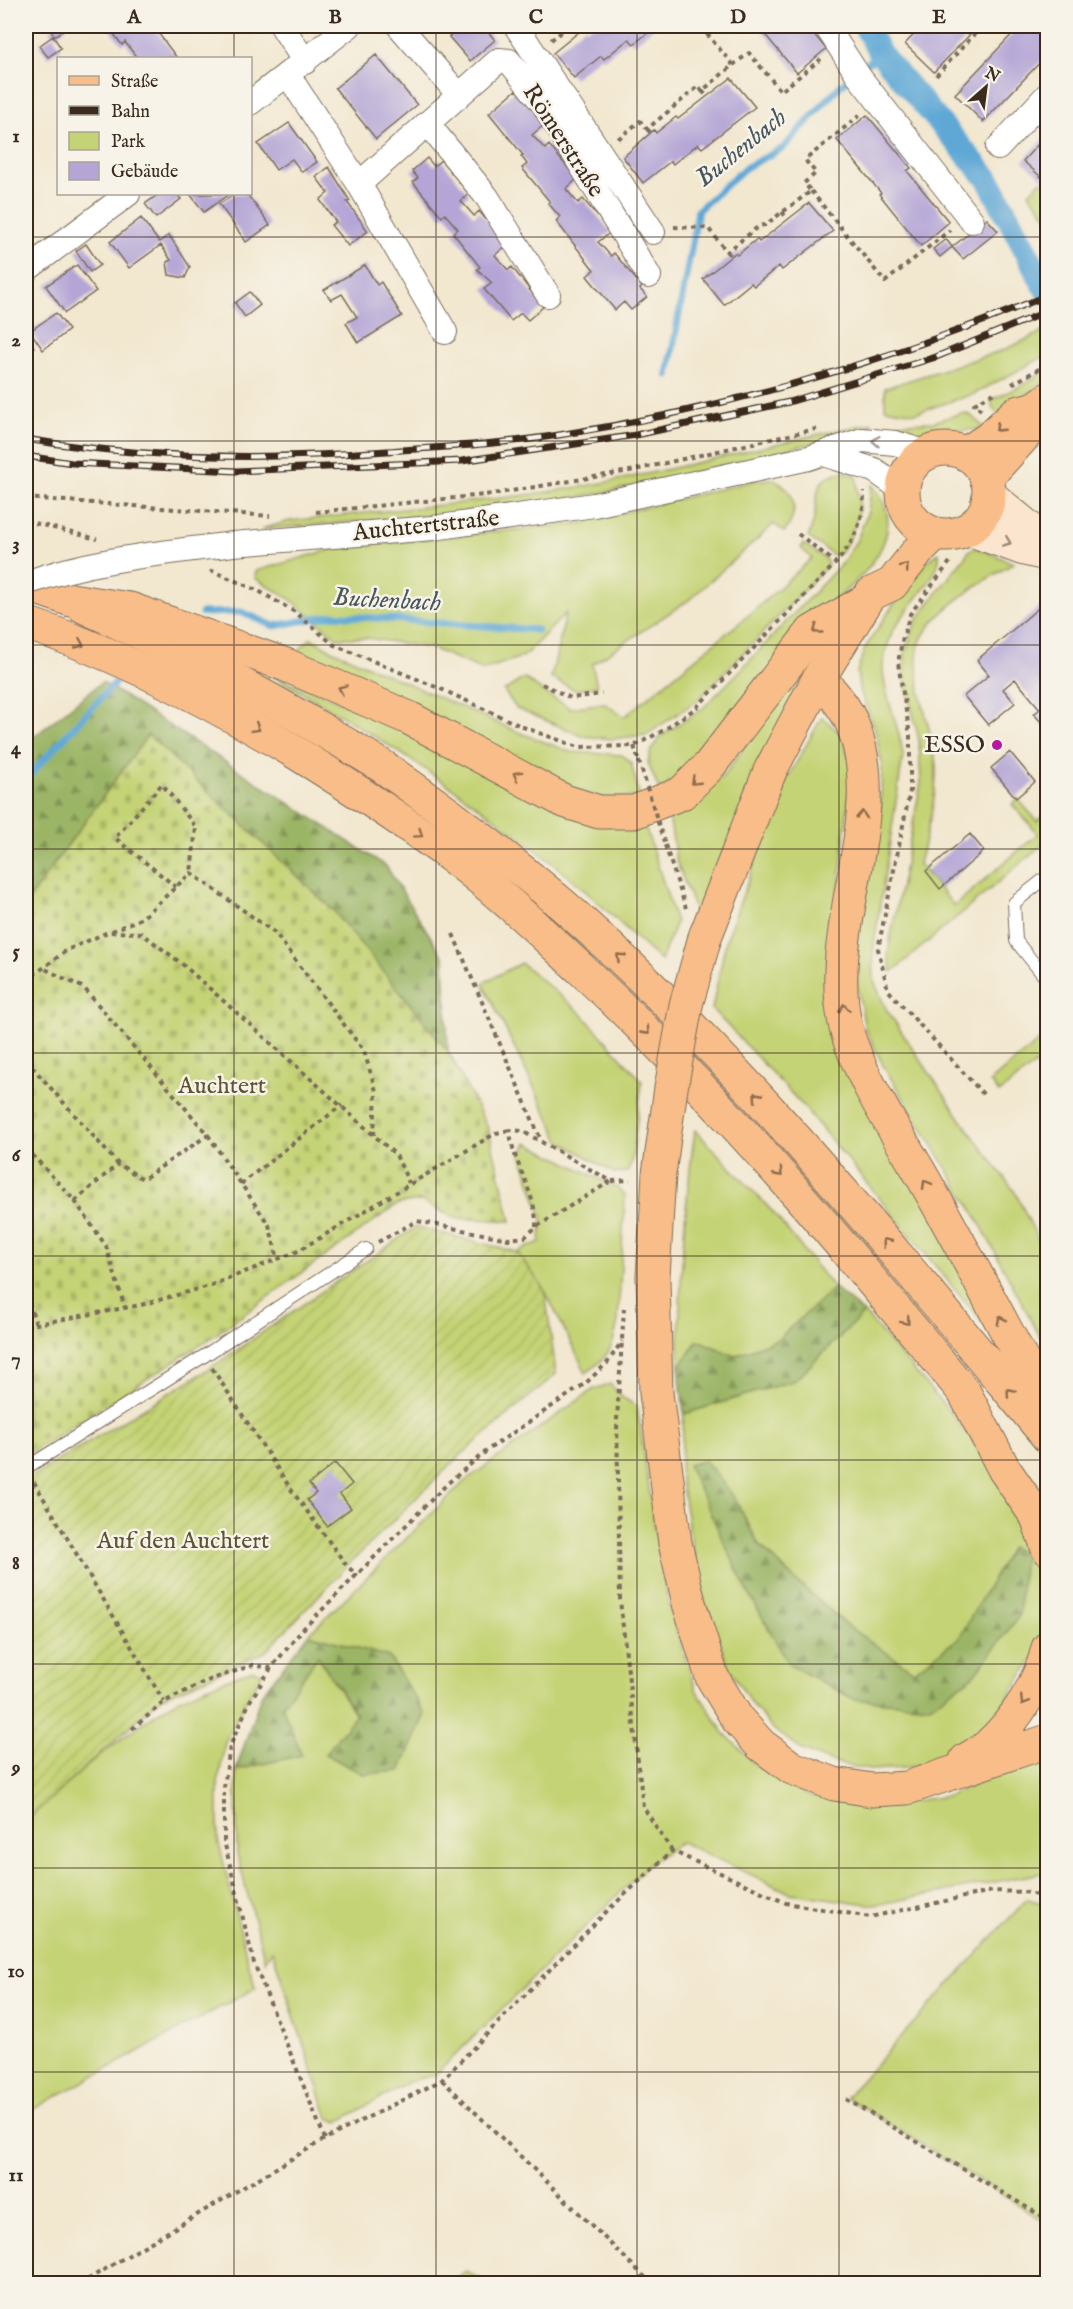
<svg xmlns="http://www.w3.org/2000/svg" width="1073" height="2309" font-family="'IM FELL English',serif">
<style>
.green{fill:#c4d375;stroke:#807e4a;stroke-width:1.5;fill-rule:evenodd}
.forest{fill:url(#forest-firs);stroke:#6b7042;stroke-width:1.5}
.cemetery{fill:url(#cemetery-stones);stroke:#807e4a;stroke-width:1.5}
.garden{fill:url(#garden-furrows);stroke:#807e4a;stroke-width:1.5}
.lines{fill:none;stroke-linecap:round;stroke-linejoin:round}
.stream{stroke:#5fa8d6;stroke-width:7}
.canal{stroke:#5fa8d6;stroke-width:24}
.building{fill:#b4a5d6}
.lane-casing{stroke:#7b6c5c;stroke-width:14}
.street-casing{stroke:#7b6c5c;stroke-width:26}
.secondary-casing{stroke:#7b6c5c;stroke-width:35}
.primary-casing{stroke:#7b6c5c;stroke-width:35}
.highway-casing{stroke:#7b6c5c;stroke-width:35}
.path{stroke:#7b6c5c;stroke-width:4;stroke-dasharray:4.5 4.5;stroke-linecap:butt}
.lane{stroke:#fff;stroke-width:12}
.street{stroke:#fff;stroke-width:24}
.secondary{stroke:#fce5cf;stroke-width:33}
.primary{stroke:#f8bd88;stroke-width:33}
.highway{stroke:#f8bd88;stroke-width:33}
.rail-casing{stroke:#3b2a1e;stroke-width:7}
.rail{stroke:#f7f3e8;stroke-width:4.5;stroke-dasharray:14;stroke-linecap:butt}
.street-bridge-casing{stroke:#7b6c5c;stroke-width:26;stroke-linecap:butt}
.primary-bridge-casing{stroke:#7b6c5c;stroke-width:35;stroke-linecap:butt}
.path-bridge{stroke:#7b6c5c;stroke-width:4;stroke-dasharray:4.5 4.5;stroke-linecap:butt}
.street-bridge{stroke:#fff;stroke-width:24}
.primary-bridge{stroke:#f8bd88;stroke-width:33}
.oneway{stroke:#906c4e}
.oneway2{stroke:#a79f9a}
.oneway3{stroke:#9c8876}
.grid{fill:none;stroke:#3b2a1e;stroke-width:1.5;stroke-opacity:0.55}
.poi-dot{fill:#b5179e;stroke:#f7f3e8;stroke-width:2}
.labels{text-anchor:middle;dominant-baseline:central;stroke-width:5;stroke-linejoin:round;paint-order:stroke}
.street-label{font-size:24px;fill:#3b2a1e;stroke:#f7f3e8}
.poi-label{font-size:24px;fill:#3b2a1e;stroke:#f7f3e8;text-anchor:end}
.park-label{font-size:24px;fill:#5d5434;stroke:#f7f3e8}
.water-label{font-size:26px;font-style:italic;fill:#48565e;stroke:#f7f3e8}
.neatline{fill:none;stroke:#3b2a1e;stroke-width:2}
.grid-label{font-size:20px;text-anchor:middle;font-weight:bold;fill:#3b2a1e}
</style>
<defs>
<pattern id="forest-firs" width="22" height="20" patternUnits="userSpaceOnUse" patternTransform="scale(1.5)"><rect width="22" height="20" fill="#9bb566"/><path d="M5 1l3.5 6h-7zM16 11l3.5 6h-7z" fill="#809353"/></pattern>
<pattern id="cemetery-stones" width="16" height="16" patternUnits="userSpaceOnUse" patternTransform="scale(1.5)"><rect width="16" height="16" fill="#c4d375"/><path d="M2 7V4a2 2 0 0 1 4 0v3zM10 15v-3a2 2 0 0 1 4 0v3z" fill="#a9b565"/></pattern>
<pattern id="garden-furrows" width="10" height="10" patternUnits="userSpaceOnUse" patternTransform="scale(1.5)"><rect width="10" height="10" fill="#c4d375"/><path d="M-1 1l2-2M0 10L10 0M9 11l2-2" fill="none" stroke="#a9b565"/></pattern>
</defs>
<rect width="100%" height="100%" fill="#f7f3e8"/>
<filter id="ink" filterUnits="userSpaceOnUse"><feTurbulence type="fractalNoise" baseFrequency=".0167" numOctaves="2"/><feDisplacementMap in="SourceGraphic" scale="12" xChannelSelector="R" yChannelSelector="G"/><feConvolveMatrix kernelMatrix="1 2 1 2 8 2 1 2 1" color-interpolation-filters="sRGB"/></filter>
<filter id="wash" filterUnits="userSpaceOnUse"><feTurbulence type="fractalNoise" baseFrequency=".008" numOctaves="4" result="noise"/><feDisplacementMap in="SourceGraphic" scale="24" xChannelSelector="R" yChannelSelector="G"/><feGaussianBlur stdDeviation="1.35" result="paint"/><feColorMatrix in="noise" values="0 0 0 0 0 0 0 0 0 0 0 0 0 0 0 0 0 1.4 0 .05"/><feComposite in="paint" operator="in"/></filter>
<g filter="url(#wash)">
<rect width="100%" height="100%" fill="#f2e7cf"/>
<path class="green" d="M1041,181L1047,186V217L1029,193Z
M1047,330V355L974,394L915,413L885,408V388L1004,350Z
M1047,370V378L1000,417L993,409L991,400L1021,386Z
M962,413L970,415L985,428C970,431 956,430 941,432C920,434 909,435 888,431L899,423L933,422Z
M872,423L871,430C779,449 689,477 596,494C485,514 373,520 261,529L290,521C392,509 496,502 597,484C689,467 780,441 872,423Z
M844,472L857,476C855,487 861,499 859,509C857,521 847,551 835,556L808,537C811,530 814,521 815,514C817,491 816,475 844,472Z
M773,479C796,489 800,513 784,532L774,524L689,600L592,664L597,686L575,690L551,678L566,613L524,656L483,670L431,648L367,638H337L290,599L255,578L256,571L333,549L579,523L757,480Z
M872,485C888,501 892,522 883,544C870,575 838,595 816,618C784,651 762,693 731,726C708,750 683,770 660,792L648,763L651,750L661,736L702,709L735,676L843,562L857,540L868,511Z
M803,544L825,558L828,565L698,700L646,735L612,739L582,736L516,708L504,691L524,678L545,693L570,708L604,703L624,717L756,609L812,558L801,548Z
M977,548L1014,563C986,579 932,611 920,642C916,653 917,671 919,683C922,712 935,739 936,769C937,800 926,834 919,864L954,906L1038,834L1012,804L1018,799L1037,821L1047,813V841L892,972L888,955L890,941L921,783L919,740L904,676L905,652L917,619L970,550Z
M939,553C943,577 900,612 891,635C888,644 883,657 883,666C883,696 900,725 903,756L873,951L874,981L886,1009L962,1121L1015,1192L1047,1258V1350L975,1214L884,1067L865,1028L857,985V943L880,818L882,764L875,729L859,688L857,672L865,648L893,605L928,560Z
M311,638L329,649L523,734L571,752L622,755L631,763L640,797L595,798L293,656Z
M266,672L644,823L676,922L661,961C634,937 608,911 581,887C484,804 377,734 266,672Z
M797,675H801L800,681L697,915L676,860L669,815L698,800L725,774L791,680Z
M822,717L842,735L852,767L829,982L990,1332L804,1107L712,1009L726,941L781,790Z
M521,963L581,1013L642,1081L632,1161L627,1172L614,1173L560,1141L483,983Z
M1047,1034V1055L999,1093L990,1082Z
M695,1130L771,1210L834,1288L778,1339L734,1356L698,1340L679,1368C679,1287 684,1209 695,1130Z
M527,1143L616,1187L625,1195L618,1320C613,1348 609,1357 586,1373L545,1291L517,1252L540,1242L542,1217L521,1155Z
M864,1313L951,1413L999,1473L1039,1556L1045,1590V1614L1037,1653L982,1737L937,1763L904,1768L869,1770L833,1762L802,1750L773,1729L752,1704L729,1668L704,1600L691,1541L680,1474L684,1414L795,1380ZM734,1497L758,1543L794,1579L850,1628L914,1671L959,1638L1011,1547L930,1706L743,1583Z
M610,1384L623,1398L637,1406L658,1549L670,1611L696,1690L724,1733L757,1766L809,1796L870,1807L949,1796L1047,1752V1872L875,1905L790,1893L681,1842L648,1865L435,2075L411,2081L338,2122L328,2118L272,1950L265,1961L237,1854L236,1770L301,1755L282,1706L318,1656L356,1716L326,1754L363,1774L389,1657L309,1634L465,1481L594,1389Z
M253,1670L262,1673L261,1677L246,1700L225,1742L218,1783V1840L249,1966L256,1988L26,2113V1821C71,1780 116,1738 168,1706C194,1690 224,1681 253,1670Z
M1027,1899L1047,1904V2223L846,2097Z
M466,2272L481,2279L485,2283H447Z"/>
<path class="forest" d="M102,682L386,866L444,958L448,1051L332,909L148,735L26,903V743Z
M834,1288L864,1313L795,1380L684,1414L679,1368L698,1340L734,1356L778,1339Z
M705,1460L734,1497L758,1543L794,1579L850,1628L914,1671L959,1638L1011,1547L1024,1553L1019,1616L975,1675L930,1706L854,1699L789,1665L743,1583L688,1465Z
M309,1634L389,1657L425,1714L400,1771L363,1774L325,1754L356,1715L318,1656L282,1706L302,1755L236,1770L261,1695Z"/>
<path class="cemetery" d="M148,735L332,909L448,1051L488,1128L511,1221L454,1218L421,1201L398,1204L208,1340L26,1456V903Z"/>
<path class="garden" d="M416,1227L517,1252L545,1291L556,1374L454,1461L347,1566L265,1652L161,1698L26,1821V1480L212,1367Z"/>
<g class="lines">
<path class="stream" d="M668,375L698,210L745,168L783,148L839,87L880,53
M202,613L241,612L274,626L333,615L537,630
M26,779L114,684"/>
<path class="canal" d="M865,26L880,53L988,179L1048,293"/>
</g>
<g id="blocks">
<path class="building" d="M56,26H63L65,29L55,36L50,30Z
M108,26H144L146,28L153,26L177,58H137L125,42L122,45Z
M462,26H483L495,40L470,61L449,37Z
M591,26H656L634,44L629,39L604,59L601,56L574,78L553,53L585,27L587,29Z
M758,26H807L826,49L797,73Z
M922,26H978L934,72L905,44Z
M1020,26H1045L1048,28V54L983,122L955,94Z
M53,36L61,48L48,57L39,46Z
M376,55L417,105L376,139L335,88Z
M731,78L755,107L702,148L698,144L673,164L671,161L643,183L623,157L654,130L656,133L676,117L678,119Z
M516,90L545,124L532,135L545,149L549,145L577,179L566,189L578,203L583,199L611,232L598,242L611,256L614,253L642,287L640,289L647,297L631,310L624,302L615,310L587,276L594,270L556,221L560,217L548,203L550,202L522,168L527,164L521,156L523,155L489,113Z
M867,115L911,168L907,171L949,222L921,246L879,194L881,193L837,140Z
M289,123L317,162L302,172L292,159L276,170L258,144Z
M1048,133V183L1023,161Z
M427,158L434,166L441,160L469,194L461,201L474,216L479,211L507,245L495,255L508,270L512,267L543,307L528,320L521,313L511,321L484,289L492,283L477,269L480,267L453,233L458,229L445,214L442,217L413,182L418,178L412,171Z
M329,167L350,201L347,202L368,231L348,246L331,225L336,222L320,200L328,193L316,177Z
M159,194H177L181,199L156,218L145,204Z
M190,194H229L204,212Z
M235,194H247L270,225L246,242L219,204Z
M809,203L833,231L782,270L779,266L754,286L751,283L724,305L703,279L735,253L737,255L757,239L759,242Z
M141,218L159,242L169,235L190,267L185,278L169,275L167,262L171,260L161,245L129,268L110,242Z
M987,219L998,231L963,259L952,247Z
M946,239L952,247L940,257L933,249Z
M86,244L100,265L90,272L76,251Z
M77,265L96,291L65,313L46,286Z
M365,265L377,285L381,282L402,316L358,343L346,323L357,317L342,294L331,300L324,290Z
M250,292L260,305L245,317L235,303Z
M56,313L69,330L43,350L30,331Z
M26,325L31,333L27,336L34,347L26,353Z
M1042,605L1048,611V730L1034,714L1040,709L1015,679L1003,689L1015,703L988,725L964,696L989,675L977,660Z
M1010,752L1035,782L1016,798L991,768Z
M970,834L984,851L940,889L926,871Z
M335,1463L352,1484L340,1494L351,1508L327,1526L307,1500L316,1493L309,1484Z"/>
</g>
</g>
<g filter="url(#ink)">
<use href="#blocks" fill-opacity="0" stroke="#7b6c5c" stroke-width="1.5"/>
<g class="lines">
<g class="lane-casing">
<path id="lane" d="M1048,876L1014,903L1016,941L1048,981
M26,1468L204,1356L366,1249"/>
</g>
<g class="street-casing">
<path id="street" d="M282,26L305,62
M399,26L459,95
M516,26L653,232
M826,26L860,78L972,221
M288,75L359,184L445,332
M250,103L349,26
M427,123L487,197L548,295
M998,148L1048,94
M359,184L499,60L509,61L544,105L649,276
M26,270L128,194
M824,454L874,470L903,490
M233,544L433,528L594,505L809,458L862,440L895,443L928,453"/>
</g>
<g class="secondary-casing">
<path id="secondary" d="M989,495L1036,534L1048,555
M969,529L1024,549L1046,554"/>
</g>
<g class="primary-casing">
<path id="primary" d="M903 492a43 43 0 1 1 86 0a43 43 0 1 1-86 0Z
M965,454L988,439L1016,413L1036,408L1048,399
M986,478L1033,426L1036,409
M83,606C166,644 246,684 324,731C344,743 365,755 385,768C447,812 508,857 564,906C745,1065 895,1253 1048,1437
M819,678C832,692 847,709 853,726C890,819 822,929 846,1028C860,1080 900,1137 927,1185C969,1259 1008,1334 1048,1409
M705,937L770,771L819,678L867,600L871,594L892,584L918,551L936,534
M659,1174L653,1277L656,1393L675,1543L689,1603L712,1677L738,1720L761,1745L792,1768L834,1784L872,1790L907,1788L1048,1741
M964,1392L1004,1469L1037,1517L1048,1549
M966,1760C974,1755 983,1751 990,1744C1015,1721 1041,1681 1048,1648"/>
</g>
<g class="highway-casing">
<path id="highway" d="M26,584L71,600L130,609L286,665L409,718L564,801L599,812H634L682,793L709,766L812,632L867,600
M26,623C121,655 212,702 298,754C356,790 413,827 467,868C508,900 545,936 583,971C722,1100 844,1246 964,1392"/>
</g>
<path class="path" d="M578,26L581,29
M885,30L889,26
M551,40L569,26
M733,65L749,53L781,91L821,59
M936,76L982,26
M702,91L707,96
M647,129L651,133
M618,139L640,121L647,129L699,86L702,91L733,65L701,27L703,26
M811,191L885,282L950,230
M782,212L787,218
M674,227L708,228L727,252L759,226L765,225L811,191L804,183L816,173L805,160L860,115
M727,252L732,256
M1012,384L1048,364
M981,410L974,404L994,393
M26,498L270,516
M316,512L494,494L630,471L820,428
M26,521L97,539
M798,534L836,563
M950,562L910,614L902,641L898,663L910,735V791L878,949L888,990L984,1095
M210,570L257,590L295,612L334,645L441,689L523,727L578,747L634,746L664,730L696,708L836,563C855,540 864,520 864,491
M542,684L571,698L602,694
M634,746L639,761
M665,845L686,908
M176,887L115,838L162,784L196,827L191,873
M112,931L142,918L191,873L275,933L364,1051L376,1091L374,1135
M453,934L541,1140
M26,981L67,950L108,932L141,933L181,963L396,1155L409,1183
M26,1060L118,1164L143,1179L208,1135L84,988L43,968
M208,1135L269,1225L278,1259
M26,1148L75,1201L106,1246L125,1308
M241,1184L342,1105
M75,1201L118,1164
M536,1227C537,1193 512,1164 510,1130L522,1131L611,1181L630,1180
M378,1242L417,1221L508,1239L525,1237L536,1227L611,1181
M26,1294L36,1324
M624,1308L617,1419L620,1600L643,1807L672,1851
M26,1326L141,1305L209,1286L296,1252L496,1133L510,1130
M212,1368L290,1488L347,1566L358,1576
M34,1482L164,1702
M132,1729L164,1702L204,1682L253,1665L271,1668
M442,2080L652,2284
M846,2099L1048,2220
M325,2139L254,1963L224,1841V1787L230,1746L250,1701L271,1668L303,1629L448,1483L489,1449L586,1383L608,1362L622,1341
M80,2284L325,2139L442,2080L607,1911L672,1851L786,1903L870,1917L992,1891L1025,1892L1048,1898"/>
<use href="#lane" class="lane"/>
<use href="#street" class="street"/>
<use href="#secondary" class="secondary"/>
<use href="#primary" class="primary"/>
<use href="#highway" class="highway"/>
<g class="rail-casing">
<path id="rail" d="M26,439C144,459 267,460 387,451C444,447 502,444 559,435C726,409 892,360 1048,295
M26,456L72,463L237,471L462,461L636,435L789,402L936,357L1048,311"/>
</g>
<use href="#rail" class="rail"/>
<g class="street-bridge-casing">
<path id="street-bridge" d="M26,583C92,559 164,553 233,544"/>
</g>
<g class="primary-bridge-casing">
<path id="primary-bridge" d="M659,1174L671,1088L686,1005L705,937"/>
</g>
<path class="path-bridge" d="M639,761L665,845"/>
<use href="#street-bridge" class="street-bridge"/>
<use href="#primary-bridge" class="primary-bridge"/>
</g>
<defs><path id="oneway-chevron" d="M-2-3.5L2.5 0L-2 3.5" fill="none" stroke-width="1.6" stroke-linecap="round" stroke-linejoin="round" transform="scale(1.5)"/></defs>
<g class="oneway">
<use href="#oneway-chevron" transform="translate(999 428) rotate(137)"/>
<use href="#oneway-chevron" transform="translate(905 567) rotate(-51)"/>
<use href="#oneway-chevron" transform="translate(817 630) rotate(144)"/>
<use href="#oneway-chevron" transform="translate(80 644) rotate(23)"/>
<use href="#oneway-chevron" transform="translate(342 689) rotate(-156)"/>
<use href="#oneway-chevron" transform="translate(256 728) rotate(31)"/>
<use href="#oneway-chevron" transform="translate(517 775) rotate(-151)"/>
<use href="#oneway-chevron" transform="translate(695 781) rotate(136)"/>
<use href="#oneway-chevron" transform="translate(862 815) rotate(-86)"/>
<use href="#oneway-chevron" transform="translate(419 834) rotate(35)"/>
<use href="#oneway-chevron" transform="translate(620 957) rotate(-137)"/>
<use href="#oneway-chevron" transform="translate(844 1008) rotate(-96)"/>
<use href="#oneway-chevron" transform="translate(646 1031) rotate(46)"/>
<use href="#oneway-chevron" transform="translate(757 1096) rotate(-132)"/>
<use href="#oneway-chevron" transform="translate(779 1173) rotate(48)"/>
<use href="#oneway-chevron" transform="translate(926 1184) rotate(-120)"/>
<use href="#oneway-chevron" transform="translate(886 1242) rotate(-130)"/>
<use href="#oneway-chevron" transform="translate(1001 1320) rotate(-117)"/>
<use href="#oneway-chevron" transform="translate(906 1321) rotate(51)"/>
<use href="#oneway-chevron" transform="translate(1010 1392) rotate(-130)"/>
<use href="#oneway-chevron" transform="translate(1024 1701) rotate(122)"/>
</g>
<use class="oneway2" href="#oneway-chevron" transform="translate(876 441) rotate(-176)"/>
<use class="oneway3" href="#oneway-chevron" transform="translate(1007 542) rotate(22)"/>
</g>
<path class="grid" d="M234,26V58M436,26V2284M637,26V2284M839,26V2284M234,194V2284M26,237H1048M26,441H1048M26,645H1048M26,849H1048M26,1053H1048M26,1256H1048M26,1460H1048M26,1664H1048M26,1868H1048M26,2072H1048"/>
<circle class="poi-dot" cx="997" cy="745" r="6"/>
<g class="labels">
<g class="street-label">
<text transform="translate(563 141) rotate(57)">Römerstraße</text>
<text transform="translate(426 526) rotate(-6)">Auchtertstraße</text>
</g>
<g class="poi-label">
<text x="985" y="745">ESSO</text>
</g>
<g class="park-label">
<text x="222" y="1086">Auchtert</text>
<text x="183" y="1541">Auf den Auchtert</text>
</g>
<g class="water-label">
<text transform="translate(741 148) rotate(-39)">Buchenbach</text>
<text transform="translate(387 600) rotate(3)">Buchenbach</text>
</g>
</g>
<rect width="1073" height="2309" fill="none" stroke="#f7f3e8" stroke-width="66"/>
<rect x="57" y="57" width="195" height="138" fill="#f7f3e8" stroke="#aca397" stroke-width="1.5"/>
<rect x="69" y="76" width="30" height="9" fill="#f8bd88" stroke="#aca397" stroke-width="1.5"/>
<text x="111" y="87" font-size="18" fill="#3b2a1e">Straße</text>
<rect x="69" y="106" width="30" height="9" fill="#3b2a1e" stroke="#aca397" stroke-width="1.5"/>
<text x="111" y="117" font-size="18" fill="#3b2a1e">Bahn</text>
<rect x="69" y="132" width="30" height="18" fill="#c4d375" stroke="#aca397" stroke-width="1.5"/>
<text x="111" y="147" font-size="18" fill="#3b2a1e">Park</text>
<rect x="69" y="162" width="30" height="18" fill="#b4a5d6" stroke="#aca397" stroke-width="1.5"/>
<text x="111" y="177" font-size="18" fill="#3b2a1e">Gebäude</text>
<g transform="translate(986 87) rotate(28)" stroke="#f7f3e8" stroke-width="4.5" paint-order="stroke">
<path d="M0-4.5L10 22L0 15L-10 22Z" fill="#3b2a1e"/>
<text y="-9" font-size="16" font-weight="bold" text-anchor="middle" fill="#3b2a1e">N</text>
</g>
<rect x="33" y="33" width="1007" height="2243" class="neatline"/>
<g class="grid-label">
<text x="134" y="23">A</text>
<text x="335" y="23">B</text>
<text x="536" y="23">C</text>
<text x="738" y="23">D</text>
<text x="939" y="23">E</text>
<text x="16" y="142">1</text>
<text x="16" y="346">2</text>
<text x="16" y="550">3</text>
<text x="16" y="754">4</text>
<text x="16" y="957">5</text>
<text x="16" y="1161">6</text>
<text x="16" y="1365">7</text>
<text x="16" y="1569">8</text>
<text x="16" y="1773">9</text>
<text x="16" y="1977">10</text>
<text x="16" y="2181">11</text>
</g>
</svg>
